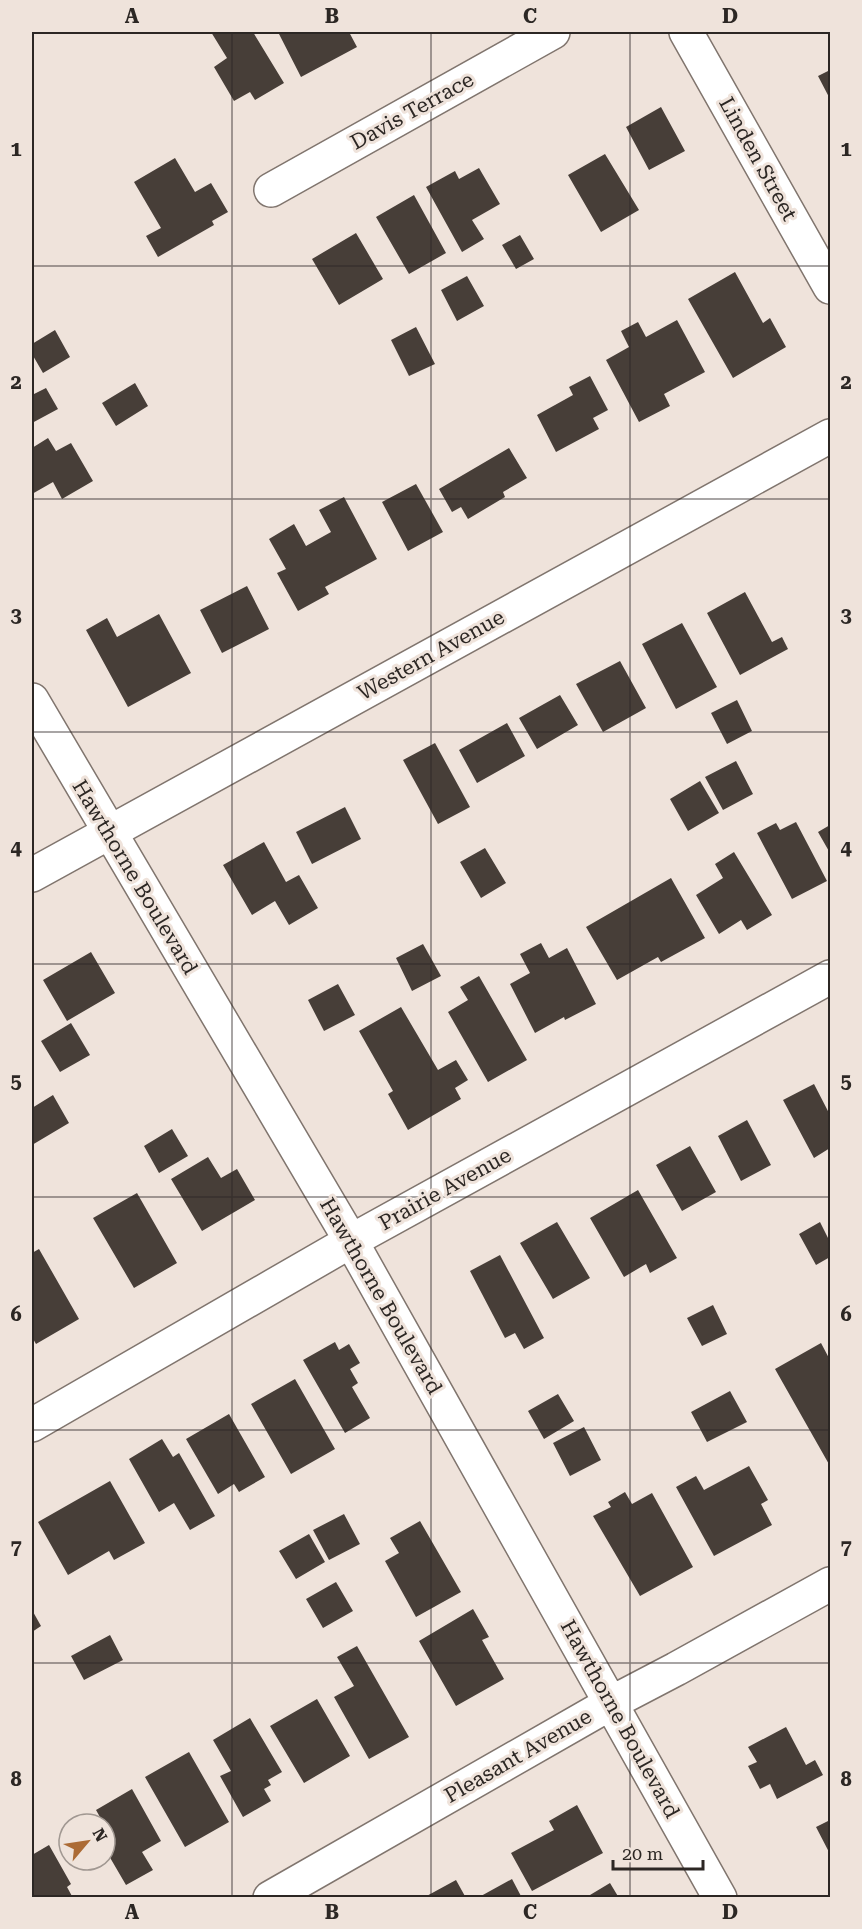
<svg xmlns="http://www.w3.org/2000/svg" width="862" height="1929" font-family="'Roboto Serif',serif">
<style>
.building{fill:#473e38}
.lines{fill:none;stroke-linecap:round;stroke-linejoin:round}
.street-casing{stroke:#80756e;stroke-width:36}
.street{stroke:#fff;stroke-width:33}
.grid{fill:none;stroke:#2c2724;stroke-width:1.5;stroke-opacity:0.55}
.labels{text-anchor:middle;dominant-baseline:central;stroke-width:6;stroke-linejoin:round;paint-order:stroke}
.street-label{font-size:21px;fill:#2c2724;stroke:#efe3db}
.neatline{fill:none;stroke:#2c2724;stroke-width:2}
.grid-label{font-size:20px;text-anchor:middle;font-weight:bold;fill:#2c2724}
</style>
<rect width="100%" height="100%" fill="#efe3db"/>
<path class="building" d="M211,32H253L284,83L255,100L250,92L234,101L214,67L227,58Z
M278,32H349L357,47L301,77Z
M830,70V99L818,76Z
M661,107L685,151L649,170L626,127Z
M605,154L639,210L601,232L568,175Z
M175,158L195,192L211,183L228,212L212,221L214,225L158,257L146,236L161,228L134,182Z
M479,168L500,204L472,220L484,239L462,252L426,187L455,171L459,179Z
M414,195L446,253L409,274L376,217Z
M356,233L383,279L339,305L312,259Z
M520,235L534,259L516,269L502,245Z
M735,272L763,323L770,318L786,347L733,378L688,299Z
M467,276L484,306L457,321L441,290Z
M677,320L705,372L664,394L670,406L639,422L606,360L629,347L621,331L638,322L646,337Z
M416,327L435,364L409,376L391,340Z
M55,330L70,357L43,373L32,354V344Z
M590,376L608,410L593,418L599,429L556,452L537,415L573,395L569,387Z
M135,383L148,406L116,426L102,403Z
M46,388L58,409L32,423V395Z
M48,438L56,451L71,443L93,481L62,499L53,482L32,494V448Z
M509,448L527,478L503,492L505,497L468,519L461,507L452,512L439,489Z
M416,484L443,532L408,551L382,502Z
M344,497L377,559L325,587L329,594L298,611L277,573L286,569L269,539L294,524L306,546L331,532L319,510Z
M247,586L269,629L222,653L200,610Z
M745,592L772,642L782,637L788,649L740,675L707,613Z
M159,614L191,673L128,707L86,630L107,618L117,637Z
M682,623L717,687L676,709L642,644Z
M620,661L646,708L603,732L576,684Z
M560,695L578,725L537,749L519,718Z
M737,700L752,731L727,744L711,713Z
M507,723L525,756L477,783L459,750Z
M435,743L470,807L438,824L403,760Z
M736,761L753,794L723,810L705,777Z
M700,781L719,813L688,831L670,799Z
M345,807L361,839L312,864L296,832Z
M796,822L827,881L792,899L757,833L776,823L780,830Z
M830,825V853L818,832Z
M264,842L286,882L299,875L318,908L289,925L275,901L252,915L223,865Z
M485,848L506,883L481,898L460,862Z
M734,852L772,915L747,930L741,920L719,934L696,895L723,878L715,864Z
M671,878L705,938L661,962L658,957L617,980L586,927Z
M541,943L549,958L567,948L596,1004L565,1020L564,1017L535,1033L510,984L530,973L520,954Z
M423,944L441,976L412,991L396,958Z
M91,952L115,993L67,1021L43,980Z
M479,976L527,1060L488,1082L448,1012L468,1000L460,987Z
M338,984L355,1015L324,1031L308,1000Z
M401,1007L438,1070L456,1060L468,1080L455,1088L461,1099L408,1130L388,1094L393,1091L359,1031Z
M71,1023L90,1055L60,1072L41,1041Z
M814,1084L830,1115V1148L814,1158L783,1100Z
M53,1095L69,1123L32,1145V1108Z
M747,1120L771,1165L741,1181L718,1136Z
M172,1129L188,1156L159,1173L144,1146Z
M690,1146L716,1192L682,1211L656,1165Z
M208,1157L221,1178L237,1169L255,1200L202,1231L171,1179Z
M638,1190L677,1258L650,1273L646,1264L624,1277L590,1218Z
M137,1193L177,1263L134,1288L93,1218Z
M557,1222L590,1278L553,1299L520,1243Z
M820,1222L830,1242V1257L816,1265L799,1234Z
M39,1249L79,1319L36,1344L32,1337V1253Z
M500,1255L544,1338L524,1349L515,1333L505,1338L470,1271Z
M713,1305L727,1334L702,1346L687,1318Z
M335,1342L339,1350L349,1344L360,1363L350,1369L358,1383L352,1387L370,1418L345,1433L303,1360Z
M821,1343L830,1360V1382L828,1384L830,1388V1466L775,1369Z
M295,1379L335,1449L291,1474L251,1404Z
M730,1391L747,1422L707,1442L691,1412Z
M558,1394L574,1421L544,1439L528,1411Z
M229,1414L265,1477L239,1492L234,1484L218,1494L186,1439Z
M584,1427L601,1460L570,1476L553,1443Z
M162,1439L173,1457L179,1453L215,1516L190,1530L174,1503L159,1512L129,1459Z
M749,1466L768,1500L761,1504L772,1525L714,1556L676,1487L696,1476L704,1490Z
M110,1481L145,1543L114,1560L109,1551L68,1575L38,1522Z
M625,1492L632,1504L652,1493L693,1567L640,1596L593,1516L611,1507L608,1502Z
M344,1514L360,1544L329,1560L313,1530Z
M420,1521L461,1592L416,1617L385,1561L399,1553L390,1538Z
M309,1534L325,1562L296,1579L279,1551Z
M336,1582L353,1611L323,1628L306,1599Z
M473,1609L489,1637L482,1640L504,1679L456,1706L419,1641Z
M32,1610L41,1626L32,1632Z
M110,1635L123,1660L84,1680L71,1656Z
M357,1646L409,1737L369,1759L334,1697L354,1686L337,1657Z
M317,1699L350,1756L304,1783L270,1726Z
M250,1718L282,1772L268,1780L271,1785L264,1789L271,1801L243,1817L220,1776L231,1771L213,1740Z
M786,1727L806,1765L815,1760L823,1775L777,1799L770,1784L760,1789L748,1766L757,1762L748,1747Z
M189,1752L229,1822L185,1847L145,1777Z
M132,1789L161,1841L142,1852L153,1870L126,1885L105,1849V1845L113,1840L96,1810Z
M577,1805L603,1853L532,1891L511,1853L554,1830L549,1821Z
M830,1820V1854L816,1827Z
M49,1845L71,1884L67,1887L73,1898H32V1855Z
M512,1879L522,1898H482L481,1896Z
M456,1880L466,1898H423Z
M610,1883L619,1898H585Z"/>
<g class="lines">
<g class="street-casing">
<path id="street" d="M686,32L830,287
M271,190L553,32
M32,700L351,1241L720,1898
M32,875L830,436
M32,1425L351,1241L830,977
M270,1898L611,1703L676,1669L830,1584"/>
</g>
<use href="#street" class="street"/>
</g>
<path class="grid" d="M232,32V1898M431,32V1898M630,32V1898M32,266H830M32,499H830M32,732H830M32,964H830M32,1197H830M32,1430H830M32,1663H830"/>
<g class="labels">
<g class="street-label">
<text transform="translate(412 111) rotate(-29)">Davis Terrace</text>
<text transform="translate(758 159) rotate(61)">Linden Street</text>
<text transform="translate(431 655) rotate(-29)">Western Avenue</text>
<text transform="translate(135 877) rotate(59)">Hawthorne Boulevard</text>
<text transform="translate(445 1189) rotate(-29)">Prairie Avenue</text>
<text transform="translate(381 1296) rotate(60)">Hawthorne Boulevard</text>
<text transform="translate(620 1719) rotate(61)">Hawthorne Boulevard</text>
<text transform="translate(518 1756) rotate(-30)">Pleasant Avenue</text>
</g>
</g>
<rect width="862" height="1929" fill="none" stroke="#efe3db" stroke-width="66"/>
<g transform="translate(87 1842) rotate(61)"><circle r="28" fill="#efe3db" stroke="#a19892" stroke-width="1.5"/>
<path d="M0-4.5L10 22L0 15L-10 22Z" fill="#ac6b35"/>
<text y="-9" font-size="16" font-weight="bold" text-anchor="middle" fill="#2c2724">N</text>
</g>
<path d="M613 1860v9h90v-9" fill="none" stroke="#2c2724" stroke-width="3"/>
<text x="622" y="1860" font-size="18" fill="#2c2724" stroke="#efe3db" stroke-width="4.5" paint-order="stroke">20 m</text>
<rect x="33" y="33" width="796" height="1863" class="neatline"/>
<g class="grid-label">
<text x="132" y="23">A</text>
<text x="332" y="23">B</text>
<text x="530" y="23">C</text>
<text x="730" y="23">D</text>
<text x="16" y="156">1</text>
<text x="846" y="156">1</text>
<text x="16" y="389">2</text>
<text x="846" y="389">2</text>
<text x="16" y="622">3</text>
<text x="846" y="622">3</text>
<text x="16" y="855">4</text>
<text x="846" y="855">4</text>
<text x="16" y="1088">5</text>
<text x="846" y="1088">5</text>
<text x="16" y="1321">6</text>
<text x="846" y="1321">6</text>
<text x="16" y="1554">7</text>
<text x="846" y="1554">7</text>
<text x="16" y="1786">8</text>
<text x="846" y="1786">8</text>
<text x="132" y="1919">A</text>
<text x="332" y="1919">B</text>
<text x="530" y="1919">C</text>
<text x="730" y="1919">D</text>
</g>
</svg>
